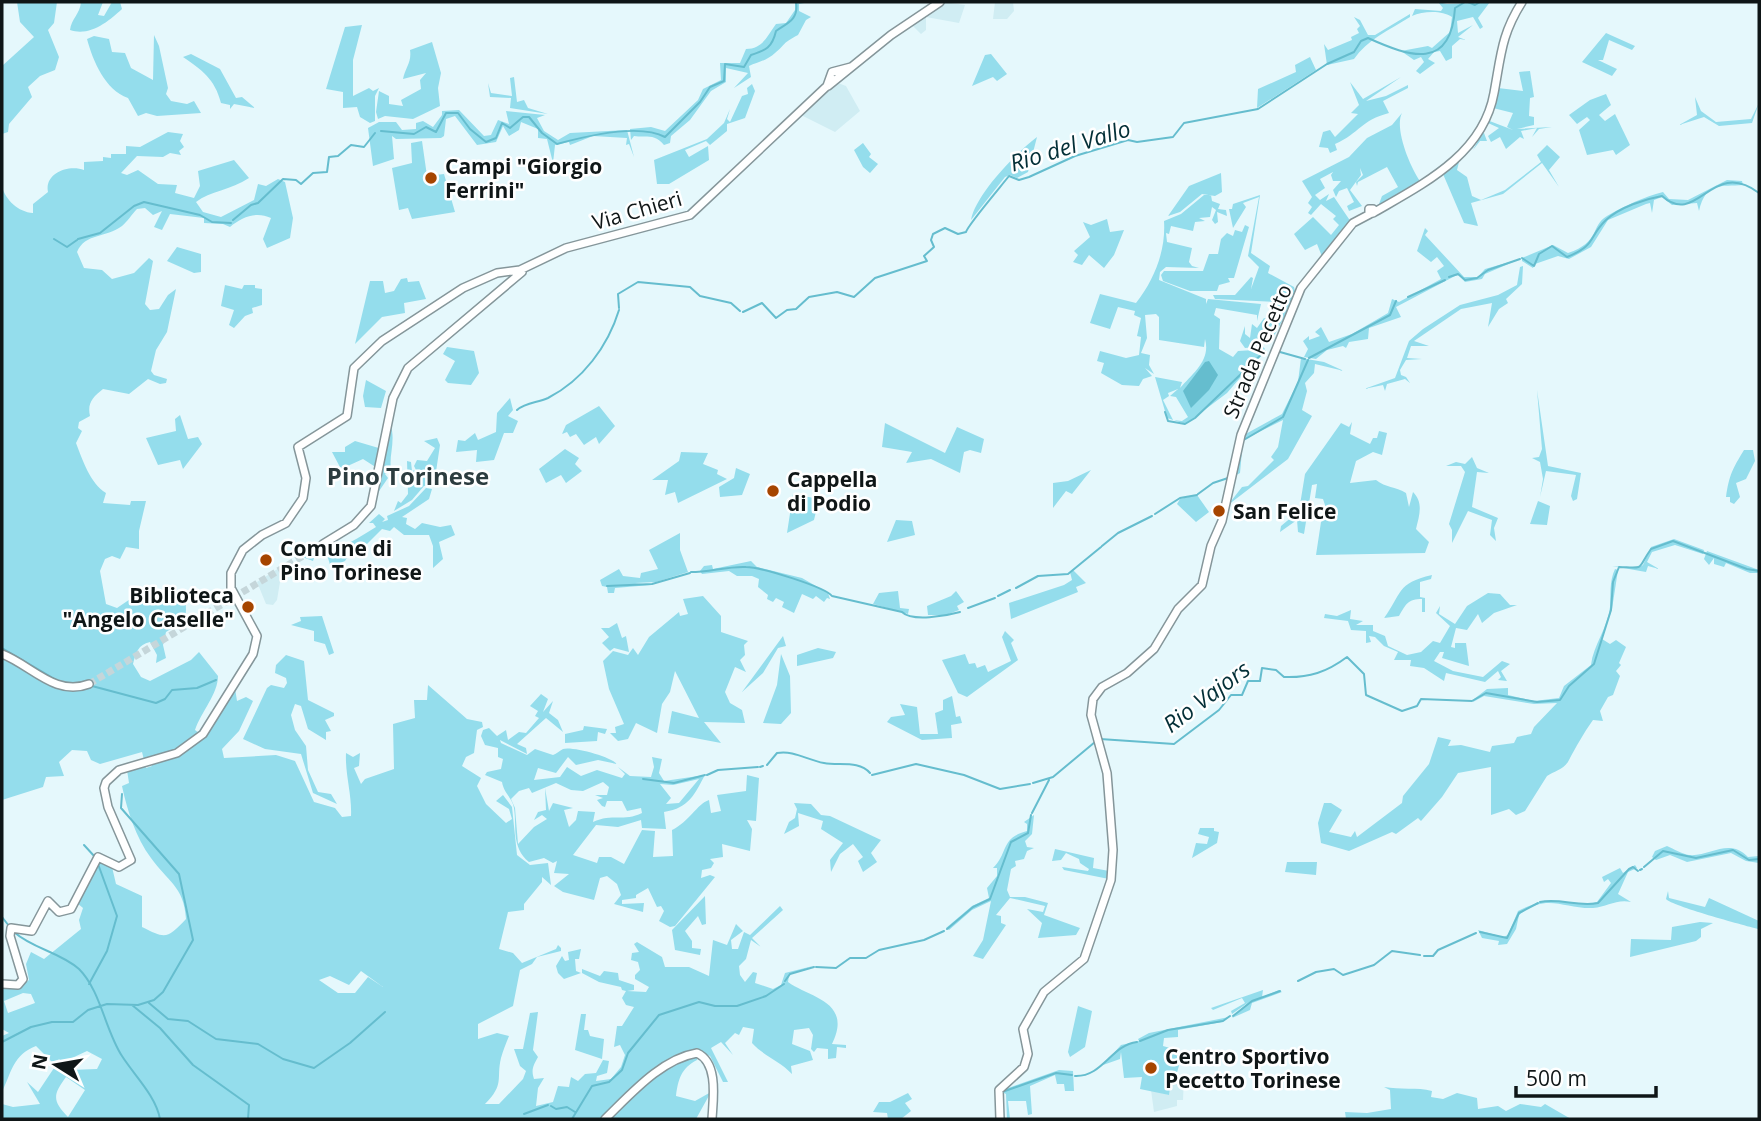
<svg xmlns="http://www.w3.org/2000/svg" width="1761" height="1121" font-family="'Open Sans',sans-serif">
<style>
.built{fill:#d0edf3}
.green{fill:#94ddec;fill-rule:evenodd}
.water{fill:#65bdce}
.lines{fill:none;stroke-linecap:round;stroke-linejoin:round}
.stream{stroke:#65bdce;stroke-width:2}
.major-tunnel{stroke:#c5d6da;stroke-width:7;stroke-dasharray:7 3.5;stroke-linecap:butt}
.major-casing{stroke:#85969a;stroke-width:10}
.major{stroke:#fff;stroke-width:7}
.poi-dot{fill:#a64500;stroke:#fff;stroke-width:2.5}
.labels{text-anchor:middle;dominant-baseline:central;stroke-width:5;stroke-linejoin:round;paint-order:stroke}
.poi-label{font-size:21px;font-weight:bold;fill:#0f1617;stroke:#fff;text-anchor:start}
.street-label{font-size:21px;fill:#0f1617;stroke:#fff}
.water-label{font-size:23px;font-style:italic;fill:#032f37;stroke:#fff}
.quarter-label{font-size:24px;font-weight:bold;fill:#2c3c3f;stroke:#fff}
</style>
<rect width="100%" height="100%" fill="#e5f8fc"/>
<path class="built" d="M944,2L965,5L959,23L926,17V30L921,34L912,25Z
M995,2H1013L1014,11L1007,19H993Z
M838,83L846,86L860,111L835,132L801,115Z
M279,568L287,576L280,582L277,600L273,605L266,604L257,582Z
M1172,1075L1184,1078L1183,1100H1177V1106L1154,1112L1151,1090L1169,1095Z"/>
<path class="green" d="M17,2H57L54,23L48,30L59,57L55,70L40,76L28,87L32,97L9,124L8,132L2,134V66L34,37L20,22Z
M81,2H103L98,15L104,16L112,2H120L122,9C109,21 90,37 70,30C71,19 80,14 81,2Z
M795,2H809L799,4V11L811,17L806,20L798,35C781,44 787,43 775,53C768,60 758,62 749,66L751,77L734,88L748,73L726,68V82L711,91L690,120L671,136L670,143L664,145C654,133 646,138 634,136L631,140L630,129L651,127L665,131L698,100L703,89L721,80L720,63H740L746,49C763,49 767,36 776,24L786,23L795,10Z
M1438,2L1447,4L1490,2L1478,18L1483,27L1480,29L1473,17L1457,21L1458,33L1473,25L1458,37L1466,40L1460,39L1452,46V58L1446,61L1440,51L1434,52L1428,59L1435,63L1420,74L1416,71L1424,62L1421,57L1414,60L1401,51L1428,46L1432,48L1450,32L1452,17C1442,10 1423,11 1412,16L1415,9L1441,11L1443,8Z
M1410,14V17C1389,30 1367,40 1354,59L1327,65L1324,44L1328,50L1352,40L1351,37L1359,33L1357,29L1360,26L1354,17L1360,20L1368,35H1375Z
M362,25L353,60V96L369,88L373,91L379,88L375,96V121L370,123L360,117L357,107L343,108V92L326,89L345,27Z
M1606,33L1635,46L1632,50L1609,40L1603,60H1598L1617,69L1612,76L1582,62Z
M154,35L159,46L168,88L166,94L171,101L187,104L194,101L201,113L157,116L146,113L138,116L128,98C105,90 93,61 87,39L94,36L109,39L112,52L125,53L131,68L153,80Z
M432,42L441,73L438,88L440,106L413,119L385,116L378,119L376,112L379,91L389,96V104L403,106L401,100L421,89L420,80L426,73L403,79C405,68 412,62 410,50Z
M191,54L220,69L236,98L242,97L255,108L234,104L230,109V105L221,103C215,79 201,69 183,57Z
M991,54L1007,74L997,81L993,77L972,86L985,55Z
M1310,57L1316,70L1257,108L1258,89L1296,72L1295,65Z
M1530,71L1534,97L1530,98L1529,116L1534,117V125L1517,129L1552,127L1539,129L1532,137L1537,128L1521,131L1524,139L1520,137L1506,149L1500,137L1491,142L1488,136L1499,128L1488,123L1481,133H1484L1487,141H1480L1473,150L1481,135L1473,148L1465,154L1487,120L1513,130L1507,127L1513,113L1493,108L1498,88L1523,91L1519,72Z
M514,77L517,102L524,100L528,108L548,114L510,108L511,98L490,97L488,83L491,93L512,96L510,78Z
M1401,77L1366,101L1386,96L1408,85V88L1383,101L1389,113C1361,120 1360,133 1335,144L1337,150L1330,153L1328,148L1319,147L1323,132L1330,130L1335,137L1358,114L1351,113L1359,105L1350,82L1363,99Z
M752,84L755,91L745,118L727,124V131L710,145L706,141L685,150L689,157L708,146L709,160L669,184H657L654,160L707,139L724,123L730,109L727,119L730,122L742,96L748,94L747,88Z
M1606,94L1611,105L1599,115L1605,121L1615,114L1630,145L1616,155L1613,150L1587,155L1579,130L1590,120L1587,117L1577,124L1569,115L1590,100Z
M1695,97L1701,111L1716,122L1751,119L1759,103L1752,123L1719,126L1704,117L1679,125L1697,115Z
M459,110L484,136L491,135L498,120L509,124L506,111L545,115L537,118L544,131L558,140L570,133L627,130L634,157L629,144L626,145L627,138L593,136L570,145L569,142L555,145L553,163L547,139L538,138V129L521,122L519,130L509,136L503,126L496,142L477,145L455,116L446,119L444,136L441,138L396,139L392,136L394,159L373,166L368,128L379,122H396L402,130L416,129V123L423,121L433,127L442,115V111Z
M1402,113C1394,128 1410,167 1420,181C1435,171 1447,159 1463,149L1462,154L1381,208L1373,207L1379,204L1382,196L1398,187L1387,167L1358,182L1357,186L1356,182L1363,175L1360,168L1361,175L1350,190L1362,206L1349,211L1347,206L1354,202L1347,188L1339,191L1336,197L1333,190L1341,181H1333L1331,175L1333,172L1320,179L1325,188L1315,195L1320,200L1329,194L1326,201L1334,197L1351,222L1323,259L1317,244L1305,250L1294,234L1313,217L1331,235L1339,225L1333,219L1336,216L1321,204L1311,215L1308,213L1312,207L1308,203L1312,197L1302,181L1349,157L1367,138L1392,125Z
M168,132L183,134L180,141L184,147L179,151L181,155L170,153L163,157L137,156L121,173L127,175L138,170L158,184L177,185L175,193L194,198L200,186L198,171L234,160L249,178C231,190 210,191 196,202L203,212L221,217L254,200L258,184L266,186L278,179L285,182L293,218L290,238L267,248L263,239L271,218C256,211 242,217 230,227L223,224L204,223V218L170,214L162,230L154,227L162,211L153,215L145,208L137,209C132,214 127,222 122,226C106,238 85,233 77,252L84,268L102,270L112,279L134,273L149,258L153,261L145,304L150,310L159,309L168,295L176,289L167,332L156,350L151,371L154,375L167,379L166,383L160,384L148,379L129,394L103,389C93,397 87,403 90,416L79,422L78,428L82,431L76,443C83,461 90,483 106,493L103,503L130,505L131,501H146L139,531V549L126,547L120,559L112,556L105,559L100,571L106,604L117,608L145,589L164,594L174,589C187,596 187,605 185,620L166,632L163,645L166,658L156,663L157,655L150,642C138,645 136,652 133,664L141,677L150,681L191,660L199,652L218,676C218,694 201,712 195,730L203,736L235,688L237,701L246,697L253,701L239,731L222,749L224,758L276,755L295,761L314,802L335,808L342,817L351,816C352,794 345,775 346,753L353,757L360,753L359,766L354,768L361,784L365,779L394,769L393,724L415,718L414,700H427L428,685L467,719L482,722L483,727L477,730L474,753L466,757L462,766L481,778L477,786L486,804L506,823L512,819L509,809L496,801L503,795L512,807L517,855L530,865L548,863L551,885L542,877V882L524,904V910L508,912L499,949L513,953L522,963L556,949L558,945L561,948V951L537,957L532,964L520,970L513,1006L478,1024V1039L497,1033L509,1036C506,1043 503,1051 501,1058C496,1079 505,1084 485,1104H499L523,1079L526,1071L520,1066L514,1049H523L530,1013L538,1012L533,1050L538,1057C533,1066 531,1070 534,1079L544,1078L538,1088L536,1106L553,1102L558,1086L569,1087L571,1077L578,1081L585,1074L596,1073L603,1060L609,1061L607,1073L597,1076L596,1081L611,1079L621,1067L625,1055L620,1045L614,1047L617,1026H622L634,1007L626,1005L622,998L626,991L622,990L621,987L599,982L582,973V969L600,976L604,971L618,973L619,980L634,985V990L627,991L646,992L649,987L635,979V975L640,970L638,962L631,960L632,953L639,952L634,944L637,942L662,957L665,967H689L709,976L713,940L727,945L736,924L743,931L731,940L732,949H738L744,932L750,935L780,906L783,910L752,938L761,947L751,940L746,959L739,966L740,975L745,982L753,972L757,973L755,983L773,989L781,985L785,973L813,966L789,975L788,982C810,998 853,1001 832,1044L846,1045V1048L837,1047L836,1058L828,1059V1049L817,1048L814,1052L811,1049L813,1035L809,1028L794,1030L792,1044L810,1051L813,1060L791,1066L792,1074C780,1061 765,1057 752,1043L754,1029L743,1027L739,1035L735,1033L725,1043L733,1055L721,1042L711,1048L728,1082H723L710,1056L698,1051L697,1060C681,1068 678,1080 676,1096L695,1101L711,1092L696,1119H2V1104L13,1107L40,1104L27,1082L38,1092L60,1059L52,1062L36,1046C13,1055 12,1071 2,1092V1036L9,1033L2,1029V989L19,987L29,980L26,964L31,952L44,959L81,929L79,920L83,908L77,903L97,863L102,859L112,867L116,884L142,896V927C166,939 167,939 186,919C184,886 167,881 151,858C136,838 127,810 122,786L129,783L127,770L145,764L146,768L152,766L150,759L144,760L142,752L100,764L91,760L87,751L72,750L59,762L64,776L46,777L43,787L2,800V187C6,200 18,212 33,213V204L48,192C44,173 69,164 84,170V162L103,161V157L111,158V154H126V146L140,147ZM361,971L383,987L368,977L355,993H338L319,980L330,976L349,985ZM23,993L31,994L35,1003L8,1013L4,1001ZM87,1051L102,1059L97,1069L70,1070L72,1058ZM66,1077L85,1090L68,1117C53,1101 52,1096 66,1077Z
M1037,137L1028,172L1017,178L1010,175L1005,177L971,220C976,194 1016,153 1037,137Z
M422,141L427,176L444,174L455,212L412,219L408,208L399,210L392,168L412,163L411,143Z
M863,143L871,154L869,157L878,164L870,173L863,167L854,150Z
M1547,145L1560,157L1549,170L1559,187L1542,163L1503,194L1471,203L1478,226L1464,223L1443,174L1456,161L1459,162L1457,170L1467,177L1472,196L1481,200L1505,190L1541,162L1537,155Z
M1221,173L1222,192L1215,196L1202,194L1180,212L1168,216L1189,186Z
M1727,180L1742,181L1743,185C1721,187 1706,181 1699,211L1697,203L1672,205L1662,197L1654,200L1652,213L1650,203L1646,204L1608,220L1591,247L1569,259L1558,256L1535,264L1533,268L1522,261V258L1553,245L1568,253C1601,242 1590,226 1607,216C1626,205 1644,197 1663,192L1669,199L1688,200Z
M1204,195H1211L1212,201L1220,204L1218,209L1226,210L1227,216L1217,212L1218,222L1215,224L1212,220L1216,210L1212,207L1210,217L1199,218L1205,221L1195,222L1193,231L1171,226L1169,234L1166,233L1167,242L1192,248L1189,262L1192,266L1199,268L1166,267L1160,272L1159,280L1206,299V304L1208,299L1261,304L1257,321V315L1216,308L1214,315L1220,319L1219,349L1233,357L1238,351L1254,350L1262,345L1265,349L1227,393L1186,424L1167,418L1155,377L1182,382L1180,388C1193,373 1211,360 1205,339L1204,347L1159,340V317L1156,314L1145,315L1147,338L1141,353L1150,355L1149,365L1154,374L1145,368L1152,376L1143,379L1139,386L1122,385L1101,373L1104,363L1097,361L1100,351L1126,358L1139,355L1141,337L1137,336L1141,318L1134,315L1135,311L1118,307L1110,329L1090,323L1100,294L1136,303C1154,280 1166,251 1164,221L1181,214ZM1178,389L1170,396L1176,397L1188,417L1182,421L1173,420L1163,400L1169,396L1168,393Z
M1260,195L1251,253L1270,266L1268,273L1294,287L1296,295L1274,336L1271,331L1279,310L1276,302L1215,299L1213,295H1235L1251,277L1253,278L1251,289L1259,267L1248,256L1259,197L1243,203L1246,207L1233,228L1229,209H1232L1233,204Z
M1107,219L1110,232L1124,230L1114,255L1104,268L1089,255L1082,265L1073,262L1078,255L1074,251L1090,237L1083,222L1091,225Z
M1245,225L1249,227L1234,278H1228L1230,282L1219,285L1217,291H1190L1163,281L1161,275L1164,271H1203L1209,254H1218L1221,239L1227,233L1233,236L1235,230L1242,232Z
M1425,228L1428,231L1425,235L1464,277H1478L1485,269L1520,259L1485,274L1482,279L1465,282L1459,275L1455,276L1396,307L1401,317L1369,328L1368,339L1349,342L1346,348L1343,346L1327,350L1316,359L1304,357L1308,349L1303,341L1309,336V340L1320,336L1315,332L1321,327L1329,342L1352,334L1388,313L1392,299L1399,302L1441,279L1437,271L1444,266L1437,257L1431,262L1417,251Z
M177,247L201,254V272L194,273L167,261Z
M1523,266L1522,284L1506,299L1508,303L1499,309L1488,327L1492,303L1461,309L1414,341L1429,346H1411L1407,358L1422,359L1406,360L1400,370L1401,375L1406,377L1410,383L1405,379L1387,384L1385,391L1383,385L1364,389L1395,378L1409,341L1423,329L1460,305L1498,295L1517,285L1520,267Z
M407,278L408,282L419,281L426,299L404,303L405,313L382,317L355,344L370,281H383L385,293L394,291L401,279Z
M225,285L242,289L244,285H255V288L262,289V305L252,308L253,313L245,316L234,328L229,325L234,310L221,306Z
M1273,309L1277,313L1270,329L1271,337L1255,347L1245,348L1240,341L1245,326V334L1250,338L1252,324L1257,328L1264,318L1269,320Z
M447,347L474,351L479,373L471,385L448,383L445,380L455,361L443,354Z
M1301,358L1324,362L1344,371L1315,364L1314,373L1305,383L1307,391L1302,410L1312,416L1288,459L1228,505L1242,487L1248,486L1274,460L1271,457L1278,447L1283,420L1243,440L1240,473L1231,478L1242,436L1282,414L1298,382Z
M366,380L386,391L381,408L365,407L363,396Z
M1537,390L1548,466L1581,473L1577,499L1573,501L1571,496L1576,475L1546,471L1540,497L1543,479L1540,462L1532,458L1539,457L1542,449Z
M510,398L513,410L508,416L518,421L513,433H504L494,460L476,462L477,450L456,452L458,440L465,441L475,433L478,440L496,432L497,413Z
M599,406L615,426L599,444L596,437L584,445L576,434L570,437L567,432L562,434L566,425Z
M180,415L188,439L198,437L202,444L183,469L180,460L158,465L146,438L176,431L175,419Z
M1352,422L1350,434L1370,444L1373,438H1377L1379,431L1387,433L1382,455L1373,452L1356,461L1350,483L1376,480C1386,488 1395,486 1406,493L1409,507L1413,492C1424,503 1419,516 1416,529L1429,542L1425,553L1316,555L1321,522L1327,511L1323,499L1315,498L1317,484L1312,485L1304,534L1298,532L1297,520L1280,532L1281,526L1299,511L1305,474L1341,423L1349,427Z
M390,423C397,441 387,460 392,471L385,474L388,478L377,494Z
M885,423L945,453L957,427L984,439L981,453L970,450L964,452L960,473L931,459L906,463L912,452L882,447Z
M437,438L440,445L434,485L424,486L412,500L394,511L398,501L401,503L408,494L407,461L411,462L412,471L416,470L414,466L417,460L427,461L435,448L424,441Z
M355,441L382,449L377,468L363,459L341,469L332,452H345V447Z
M565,449L579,458L575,464L582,471L566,483L561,475L546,483L539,469Z
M1744,450H1753L1755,461L1746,479L1736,483L1740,497L1734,504L1730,502V497H1726C1729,475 1733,468 1744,450Z
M681,452L708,453L703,464L718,470L717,474L727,479L678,503L675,492L665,495L668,480H652L679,461Z
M1472,457L1477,468L1489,473L1477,472L1472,507L1498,518L1494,528L1496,541L1490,535L1492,520L1468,511L1452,543V530L1449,524L1465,472L1461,466H1446L1456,462L1465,464Z
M736,468L750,474L742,495L720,497L719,487L734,478Z
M1091,470L1072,494L1066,491L1053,508V483L1068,481Z
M426,488L432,489L429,499L402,517L407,518L406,524L415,529L422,523L440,527L451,525L455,535L439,542L443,559L433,568V546L429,535H404L394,527L390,531L382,529L359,552L352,550L345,561L338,564L337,570L331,568L328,558L315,555L313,561L297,555C307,548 313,554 324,551C343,548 360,537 376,527L373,523H369L379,514L385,519L382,522L388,520L387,516L409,506Z
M793,494L819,499L814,520L787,533Z
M1197,495L1209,512L1196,522L1177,504L1180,499Z
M1538,501L1550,506L1547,525L1530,524Z
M896,520L912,521L915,535L887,542Z
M680,533V550L688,572L656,582L635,583L651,585L615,588L614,593H608L607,587L602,586L600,580L619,569L623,576L640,578L641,573L658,569L649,550Z
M1674,539L1704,550L1703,554L1675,545L1652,552L1647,562L1659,569L1648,566L1646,572L1612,566L1638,568L1643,565L1651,547Z
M1707,551L1759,570V573H1750L1726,563L1724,567L1714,564V558L1709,565L1704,559Z
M751,561L757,567L802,578L828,593L830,599L827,598L824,602L816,596L813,599L802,594L794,613L782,607L784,602L776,598L773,602L767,599L768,595L758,587L759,579L752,576H737L729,571L702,574L700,571L704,566L712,565L713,569Z
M1615,569L1618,570L1612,609L1602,639L1610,644L1616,640L1626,647L1619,663L1621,665L1616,671L1620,676L1613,695L1608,697L1600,711L1603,721L1593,720C1583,734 1576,747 1569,760C1564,770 1554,771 1547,776L1525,811L1516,815L1509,809L1491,815V767L1458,773L1442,797L1421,821L1418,818L1396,834L1392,832L1349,851L1321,843L1318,823L1324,803H1331L1342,810L1329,832L1351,837L1355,831L1357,837L1402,803L1403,796L1429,764L1438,737L1451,740L1448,746L1461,745L1490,752L1492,746L1514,743L1517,737L1531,734L1534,727L1557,703L1534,704L1484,696L1473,702L1474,699L1487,689L1508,688V695L1534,701L1559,698L1564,686L1591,665C1593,646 1608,627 1610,607C1611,595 1609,582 1615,569Z
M1073,570L1086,583L1076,587L1078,592L1011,619L1009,603L1064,585L1072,580L1070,572Z
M1432,575L1431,579L1420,582V597L1425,598V612H1422V599C1408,599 1406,604 1399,616L1384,618C1402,594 1396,583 1432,575Z
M898,591L900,608L909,609L908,614L873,604L879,593Z
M956,591L964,602L957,606L959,610L946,615H928L927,606L951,596Z
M1488,593L1500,594L1510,605H1517L1494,613L1482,623L1478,614L1467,630L1456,628L1451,647L1455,648V643H1466L1469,666L1442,658L1444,652H1440L1434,661L1453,671L1483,677L1502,661L1510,664L1501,671L1507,681L1498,680L1501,677L1498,671L1485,682L1446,673L1444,681L1424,668L1410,666L1411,660H1394L1398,652L1384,646L1375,637L1369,636L1371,642L1366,643V631L1351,630L1348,621L1324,618L1325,614L1337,616L1351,610L1350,619L1363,621L1356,625H1373V631L1385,636L1388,646L1407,655L1421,652L1433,641L1440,643L1450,626L1436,613L1440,606L1439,614L1455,624L1467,606Z
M703,596L721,616V632L748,641L744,645L745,655L740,660L746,672L735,667L725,692L730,703L742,710L745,723L704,722L721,743L668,733L672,711L699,718L675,671L670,692L662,704L657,733L636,723L628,739L618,741L610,733H616L615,727L624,724L609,689L603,661L613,651L628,655L633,648L638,655L649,637L679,612L680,616L688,614L683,599Z
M322,616L334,653L329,655L325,644L314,641V631L291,625L301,621L300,617Z
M617,623L622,638L626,636L629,652L614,648L610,651L602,643L609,637L601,628H609Z
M1005,631L1014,640L1011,643L1018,660L967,697L958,693L942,660L965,654L969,664L975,663L977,668L985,665L988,672L1011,661L1002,637Z
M783,636L786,646L778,648L763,673L742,692Z
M818,648L836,652L833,658L797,666V655Z
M781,654L790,676L791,713L781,724L763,723L777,685Z
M286,655L304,661L308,700L334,713V716L325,720L331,731L326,732V740L308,729L301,706L295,704L291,715L295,730L306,746L308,770L318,792L331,794L337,804L313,793L301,754L265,749L243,739L267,688L271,685L284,688L287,683L286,678L275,673L276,665Z
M541,694L548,699L543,712L553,701L549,713L558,720L563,732L546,718L517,744L526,748L527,754L500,740L501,743L527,755L535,749L553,755C556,754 559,751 563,749C571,746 610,756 617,764L598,760L576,765L568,757L556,773L538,768L534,780L560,777L567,767L581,776L597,770L622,778L625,774L618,767L630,776L651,777L654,767L652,757L662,759L659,773L664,781L705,775C695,793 690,808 664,812L666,829L642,828L641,820L618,827L596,825L573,855L597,863L599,857H611L624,864L642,830L655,831L653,857L673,856L672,830C689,822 697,804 709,800L711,813L721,811L717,795L746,791L747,775L759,778L756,821L747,820L752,829L750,851L722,844L723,857L710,859L714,863L711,868L702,870L701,878L710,875L715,877L675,926L670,927L659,921L664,911L661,906L657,907L648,888L636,895V898L622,900V904L644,903L643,912L614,904L621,895L617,884L607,876L600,878L594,900L563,892L554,886L569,874L554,873L557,861L553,863L544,858L529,862C511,847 517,828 514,808C512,797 504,794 502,782L485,775L487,772L501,769L503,759L498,757V748L485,745L481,736L483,730L489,728L497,736L506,730L508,740L519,732L526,733L539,718L535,716L538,711L530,706ZM699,779L679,803L666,804L671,798L660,784L673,785ZM603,782L609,787L607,795H595L603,798L597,800L602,806L605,807L607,801H622L627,811L641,808L642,813C624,822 612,813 593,822L595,812L578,811L576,820L569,827L564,810L573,808L553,803L549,811L545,788L546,810L538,812L534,820L542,815L547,819L534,827L518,844L515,808L511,799L519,791L529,788L532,793L556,783L571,790L583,791Z
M952,696L956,717L960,716L962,723L951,725L952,738L922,740L887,722L891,717L905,715L900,704L917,707L920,734H938L935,713L943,710V700Z
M584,726L607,729L605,734L598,732L597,741L565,743V734L583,730Z
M794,803L811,804L821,815L830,816L881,840L871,853L877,862L863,872L858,861L863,857L853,844L840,854L831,872L830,860L843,843L821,829L823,821L798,813L799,826L784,834L789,822L795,818L797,809Z
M1034,815L1032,834L1025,841L1027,847L1034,848L1027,851L1024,859L1015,861L1016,866L1011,869L1007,890L1010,897H1025L1048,903L1044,915L1080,928L1076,935L1038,938L1042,923L1027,909L1043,912L1045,906L1010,898L996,915L1001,916V923L1006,925L983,959L973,956L983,940L991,901L972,910L949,930L946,928L972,906L989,898L987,888L997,876V868H993C1009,852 1000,838 1027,831V824L1024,822Z
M1200,828H1214V831L1219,832L1217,843L1192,858L1196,843L1207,844L1209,837L1198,834Z
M1667,846C1674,849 1682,854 1689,855C1710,857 1729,837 1748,857L1759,856V863L1746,861L1731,853L1687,862L1670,855L1656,860L1652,857L1655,851Z
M1055,849L1094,858L1093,868L1109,871V879L1064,870L1062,867L1088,871L1089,869L1080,863L1079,859L1066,853L1061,860L1052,861Z
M1287,862H1317L1316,875L1285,872Z
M1635,865L1637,868L1628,872L1618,894L1631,902C1616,899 1607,907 1593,908C1564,909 1546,892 1519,915L1516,929L1507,944L1498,945L1499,941L1482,938L1478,930L1503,937L1508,935L1518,911C1557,891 1561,908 1597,902L1611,883L1608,879L1604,882L1602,877L1620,868L1623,873Z
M1668,891L1669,898L1705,907L1709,898L1759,921L1758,929C1743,925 1672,906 1666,899Z
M705,896L706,924L702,925L698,916L685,931L692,941V948L701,949L700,955L675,950L672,930Z
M1700,922L1713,923L1701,929V937L1696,941L1630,957L1631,939L1671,940L1672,927Z
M581,949L579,959H575L576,971L581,973L564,979L558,973L556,966L562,956L565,961L569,960L568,952Z
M1263,990L1262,997L1279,990L1282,992L1252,1003L1250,1010L1232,1018L1249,1002L1232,1014L1231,1011L1245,1003L1242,998L1213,1010L1211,1008Z
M1078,1006L1092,1011L1085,1047L1070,1057L1068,1052Z
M581,1014H586L584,1030H588L590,1036L604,1039L602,1059L575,1050Z
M1229,1017L1222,1022L1178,1030V1037L1164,1038L1163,1046L1184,1052L1186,1056L1185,1065L1180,1062L1176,1076H1172L1169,1095L1140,1089L1142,1077L1124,1078L1121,1052L1120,1059L1103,1065L1121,1045L1139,1041L1138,1039L1149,1033Z
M1059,1070L1073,1071L1074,1091H1065L1064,1084H1057L1055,1075L1030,1086L1032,1114L1028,1115L1026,1101H1008L1010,1119H1007L1006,1094L1000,1091Z
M1384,1087C1400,1090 1417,1087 1432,1091L1431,1097L1443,1099L1457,1093L1477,1098L1478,1109L1498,1106L1506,1111L1520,1104L1541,1107L1545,1104L1571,1119H1346L1345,1112L1367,1113L1391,1109L1390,1090Z
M908,1093L912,1099L905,1103L911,1111L901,1119H888L887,1113L873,1112L879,1102H890Z"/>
<path class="water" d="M1209,361L1218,375L1209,390L1191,408L1183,391L1205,362Z"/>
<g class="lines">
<path class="stream" d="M799,2H802
M1468,2L1475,5L1480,2
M381,131L414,134L426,127L436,132L446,113H458L470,129L486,142L496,138L502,123L510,128L523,117H529L542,133L557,144C586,136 639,123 665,137L700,102L710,87L724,81L725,64L744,67L751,55C766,50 772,48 776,31C787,23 799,20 796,2
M233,220L251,205L258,203L283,179L296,180L301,184L313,173L327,172L329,157L338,156L351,145L364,147L375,133
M54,239L67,247L77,240
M78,239L100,233L134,206L144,202L200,215L212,222L231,223
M1522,258L1534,266L1539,254L1552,246L1567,257C1597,245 1588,237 1606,220C1620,207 1645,199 1662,196C1698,228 1711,157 1759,193
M1449,277L1458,274L1465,280L1477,278L1488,270L1520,259
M1408,297L1445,280
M619,308L618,294L638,282L690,287L700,296L731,303L740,311
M743,312L762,303L776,318L787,310L796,309L809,297L837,292L854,297L875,278L927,261L924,256L934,247L931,240L933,234L945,228L958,234L966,232C967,226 1002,185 1009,176L1019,180L1029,177L1075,156L1128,140L1137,142L1173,137L1184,123L1258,109L1327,64L1354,52L1361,41L1368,38C1410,57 1451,71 1455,8L1465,2
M1280,352L1305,359
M1309,358L1390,315L1396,301
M517,410C526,402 537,403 548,398C583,380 608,346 619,310
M1165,412L1168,421L1185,424L1195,418L1265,351
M1242,441L1283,417L1308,360
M1236,474L1239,460
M1198,494L1213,483L1228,478
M1155,514L1180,498L1197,495
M1102,546L1118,533L1152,516
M691,572C709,572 729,566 746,567C761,567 825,587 832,596L902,612C912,622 946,616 960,612
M607,586L652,584L690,573
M1016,588L1038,576L1068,574L1101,547
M998,596L1010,590
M968,608L995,598
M2,648L58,681
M92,686L156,703L165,699L172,690L197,688L216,680
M1100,739L1174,744L1219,710L1231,695H1242L1248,681H1260L1262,668L1276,670L1284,677C1309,678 1327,672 1347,657L1364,674L1366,695L1402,711L1417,706L1421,699L1472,701L1486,693L1537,702L1560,700L1569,686L1594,664L1611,610L1613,582L1619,567C1647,568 1636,570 1651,549L1673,541L1747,569L1759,571
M767,765L777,753C794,750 807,760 824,763C839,766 859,760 870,773
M760,767L763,766
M707,775L718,770L758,767
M872,775L916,764L964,775L1000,789L1030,784
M643,779L674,783L705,775
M1033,783L1053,777L1095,742
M1032,813L1049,780
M84,845L95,857
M1644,867L1663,851L1696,858L1733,850L1749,860L1759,859
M1640,870L1642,869
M1540,902C1560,898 1578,907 1598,903L1629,869L1633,867L1638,871
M2,917L9,926
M947,929L973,907L990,899L1011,842L1028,833L1031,815
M14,932C33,949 60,952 79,969C101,991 105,1030 122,1056C134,1075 156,1096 160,1119
M1480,932L1507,938L1519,913L1538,903
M1424,956H1433L1438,950L1476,933
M816,967L836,968L850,958H866L879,950L924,940L944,931
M785,981L790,974L814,967
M1298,981L1316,972L1334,969L1343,975L1374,965L1392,951L1420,955
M89,984L107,951L117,916L98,864
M149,1003L168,1019L188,1021L216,1039L258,1044L283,1059L314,1068L350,1043L385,1012
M132,1005L160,1028L193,1065L249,1105L248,1119
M1233,1016L1252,1001L1280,991
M1140,1041L1168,1030L1223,1021L1230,1016
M2,1042L31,1027L52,1022H73L88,1010L107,1004L138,1005L154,1000L163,992L193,940L179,874L121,808L122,794
M1075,1076C1103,1077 1111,1045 1137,1042
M1002,1092L1056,1073L1072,1075
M551,1106L556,1109L567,1107L575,1112
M524,1114L548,1105
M572,1119L592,1086L609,1082L622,1070L628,1053L659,1015L699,1002L715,1006H737L766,996L784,984"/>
<path class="major-tunnel" d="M89,684L323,544"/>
<g class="major-casing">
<path id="major" d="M828,86L891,35L940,2
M1369,209H1373V213H1369Z
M1373,213C1423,184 1483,155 1494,93C1501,56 1501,35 1522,2
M323,544L354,525L371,506L393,398L408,368L522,272
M2,654C31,665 55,697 89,684
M2,984L18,985L23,979L10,936L11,928L32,931L48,901L59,912L71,909L98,857L119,867L131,860L108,807L104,788L106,782L119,770L177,753L203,734L253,654L257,636L231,588V573L243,550L262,535L286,523L303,498L306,478L298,447L347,416L354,368L382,341L463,288L497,273L520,270L566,248L690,215L827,86L832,72L851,67
M605,1119C630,1095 661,1059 697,1053C719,1063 713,1100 712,1119
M1000,1119L999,1090L1024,1067L1028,1054L1023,1029L1044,992L1084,959L1111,880L1113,850L1107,773L1091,715L1093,699L1102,687L1127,673L1154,649L1178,609L1202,585L1211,546L1222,521L1241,435L1301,288L1353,223L1370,214"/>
</g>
<use href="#major" class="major"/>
</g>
<g class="poi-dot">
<circle cx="431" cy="178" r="7"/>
<circle cx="773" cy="491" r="7"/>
<circle cx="1219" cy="511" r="7"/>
<circle cx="266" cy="560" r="7"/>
<circle cx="248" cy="607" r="7"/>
<circle cx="1151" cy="1068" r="7"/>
</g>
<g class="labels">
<g class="poi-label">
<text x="445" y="166">Campi "Giorgio<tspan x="445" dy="24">Ferrini"</tspan></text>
<text x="787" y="479">Cappella<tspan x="787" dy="24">di Podio</tspan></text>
<text x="1233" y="511">San Felice</text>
<text x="280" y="548">Comune di<tspan x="280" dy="24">Pino Torinese</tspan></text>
<text x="234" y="595" text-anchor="end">Biblioteca<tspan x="234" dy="24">"Angelo Caselle"</tspan></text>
<text x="1165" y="1056">Centro Sportivo<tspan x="1165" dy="24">Pecetto Torinese</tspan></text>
</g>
<g class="street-label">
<text transform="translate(637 210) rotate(-16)">Via Chieri</text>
<text transform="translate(1257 351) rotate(-67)">Strada Pecetto</text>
</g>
<g class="water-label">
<text transform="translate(1070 145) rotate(-17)">Rio del Vallo</text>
<text transform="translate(1206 696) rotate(-37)">Rio Vajors</text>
</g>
<g class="quarter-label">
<text x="408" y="475">Pino Torinese</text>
</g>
</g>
<rect width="1761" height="1121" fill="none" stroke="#0f1617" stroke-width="7"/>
<g transform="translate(56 1065) rotate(281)" stroke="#ffffff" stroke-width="5" paint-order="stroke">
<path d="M0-5L12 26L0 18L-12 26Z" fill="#0f1617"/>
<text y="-10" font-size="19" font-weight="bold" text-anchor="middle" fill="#0f1617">N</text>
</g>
<path d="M1516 1086v10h140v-10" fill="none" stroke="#0f1617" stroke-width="3.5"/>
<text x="1526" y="1086" font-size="21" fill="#0f1617" stroke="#ffffff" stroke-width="5" paint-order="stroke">500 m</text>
</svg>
